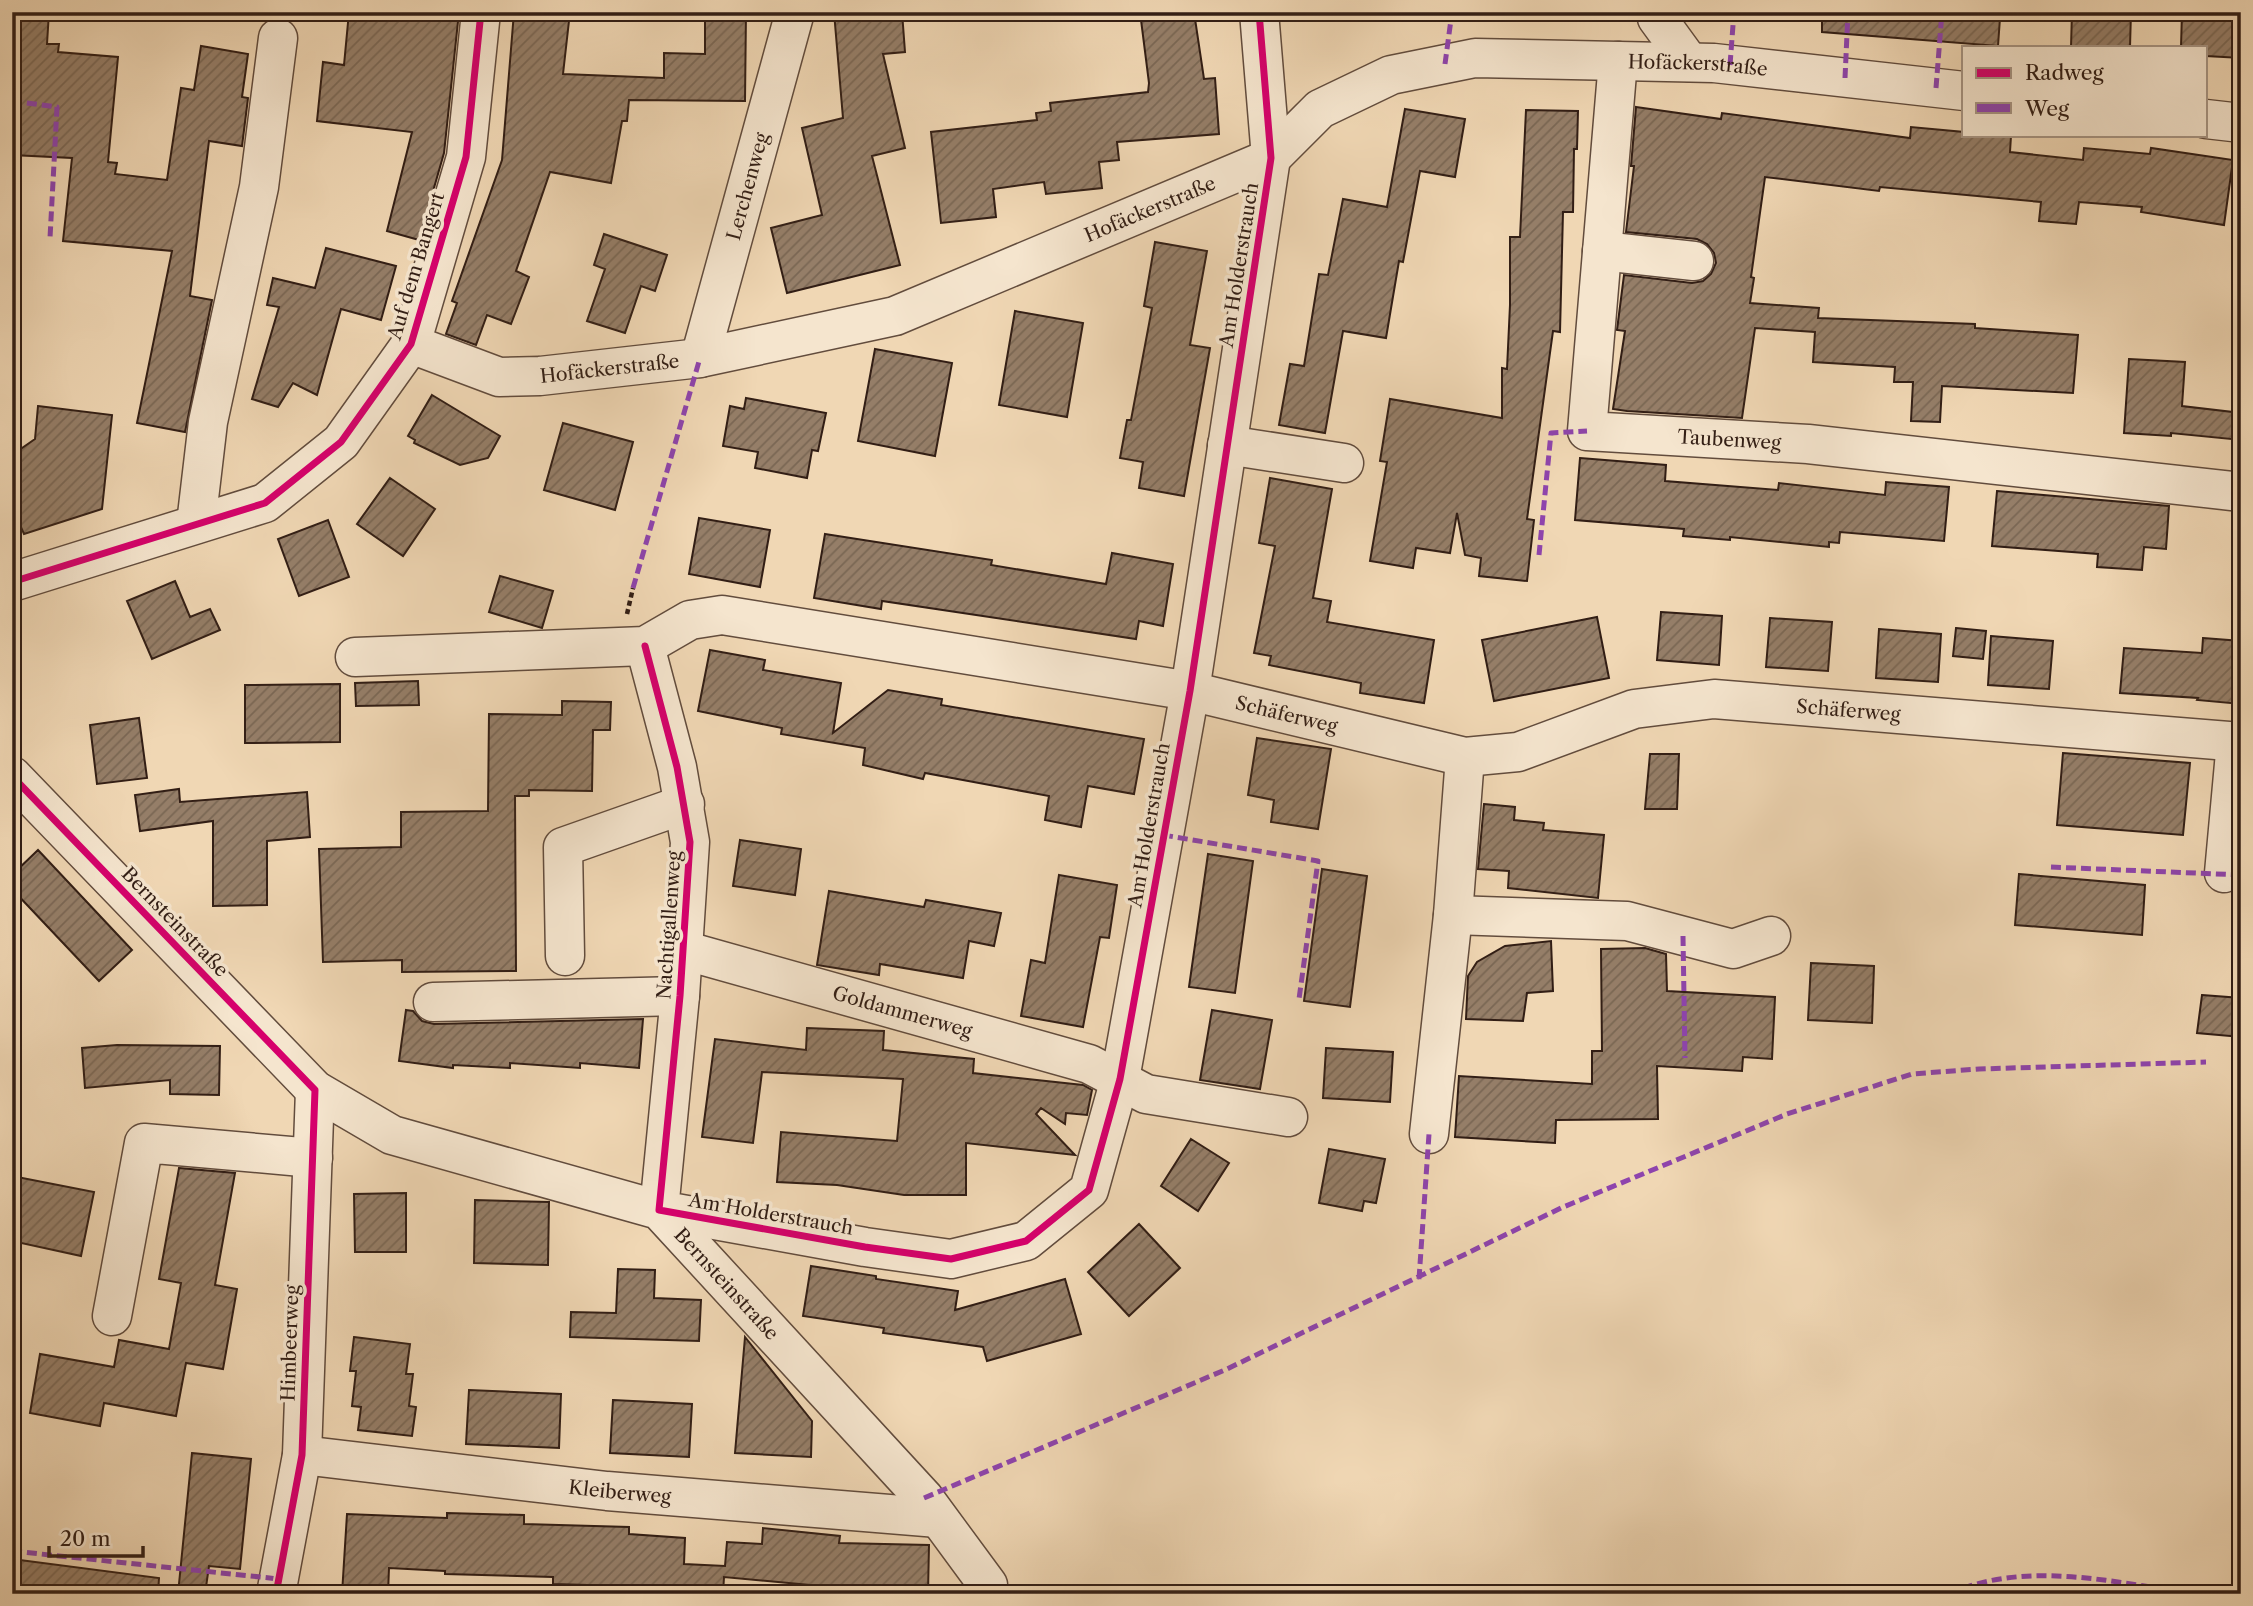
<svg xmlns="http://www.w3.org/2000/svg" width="2253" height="1606" font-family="'Libre Caslon Text',serif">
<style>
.building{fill:url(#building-hatch);stroke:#321e15;stroke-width:2}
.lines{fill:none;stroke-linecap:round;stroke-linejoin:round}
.minor-casing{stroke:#624c3d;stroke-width:41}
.path{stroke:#321e15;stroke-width:4.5;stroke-dasharray:5 3.5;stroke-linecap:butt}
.minor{stroke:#f5e5ce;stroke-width:38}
.quiet{stroke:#8e44ad;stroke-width:5;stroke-dasharray:10 5;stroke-linecap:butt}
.cycleway-casing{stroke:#f5e5ce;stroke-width:11}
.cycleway{stroke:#d6006c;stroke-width:7}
.labels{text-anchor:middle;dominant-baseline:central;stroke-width:7;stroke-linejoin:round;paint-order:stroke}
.street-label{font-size:19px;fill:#321e15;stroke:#f5e5ce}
</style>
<defs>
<pattern id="building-hatch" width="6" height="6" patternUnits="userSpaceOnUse" patternTransform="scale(1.75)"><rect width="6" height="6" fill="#957e68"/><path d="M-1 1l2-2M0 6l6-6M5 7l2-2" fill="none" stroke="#7a6754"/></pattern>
</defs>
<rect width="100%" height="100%" fill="#f0d7b4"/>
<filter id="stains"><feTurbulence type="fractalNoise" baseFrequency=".00286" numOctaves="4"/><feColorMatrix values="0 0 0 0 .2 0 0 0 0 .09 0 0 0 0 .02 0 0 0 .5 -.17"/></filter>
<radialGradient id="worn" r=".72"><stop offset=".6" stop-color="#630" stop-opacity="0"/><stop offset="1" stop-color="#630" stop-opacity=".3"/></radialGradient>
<path class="building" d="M12,12H49L47,44H59L58,52L118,57L108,162L117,163L115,174L167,180L181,88L194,90L201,46L248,54L242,97L248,98L242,146L209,141L190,296L212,300L185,432L137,423L172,251L63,241L72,158L12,155Z
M349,12H459L444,153L419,240L387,231L412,132L317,121L323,62L344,65Z
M514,12H570L563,74L664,78V53L705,54V12H746L745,101L629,100L627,121H622L611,183L550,172L516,271L529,277L511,324L487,315L476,345L446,334L457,303L452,301L502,160Z
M834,12H902L905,52L883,54L905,148L872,156L900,265L787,293L771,228L822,215L802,128L843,118Z
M1140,12H1194L1204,79L1215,78L1219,134L1117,142L1119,160L1099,162L1102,188L1046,194L1044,182L993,189L996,217L941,223L931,132L1037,120L1036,113L1051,111L1050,103L1148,92L1149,83Z
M1822,12H1992V18H2000L1998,46L1822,32Z
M2072,12H2131L2130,47H2071Z
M2182,12H2241V58L2206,56V47H2181Z
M1636,107L1721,119L1722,113L1910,138L1911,127L1964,132V135L2011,136L2010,152L2083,160L2084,148L2150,154L2151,148L2233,160L2224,225L2141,212L2142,207L2079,202L2076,224L2039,221L2041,202L1880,187L1879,191L1765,177L1751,277L1754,278L1750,303L1819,308L1818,318L1975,324V328L2078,335L2073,393L1942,386L1940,422L1911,421L1913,382H1894L1895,367L1813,362L1815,332L1755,328L1742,418L1627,411L1613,409L1625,331L1617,330L1624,275L1692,283L1703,281L1711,274L1716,263L1714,253L1707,244L1697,239L1626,232L1634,166H1631Z
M1405,109L1465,119L1455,177L1420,171L1403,262L1399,261L1386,338L1343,331L1325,433L1279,425L1290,364L1304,366L1319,274L1328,275L1343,199L1387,207Z
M1526,110L1578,111L1577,149H1574L1573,212H1563L1560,332L1553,331L1527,519L1534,520L1527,581L1479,576L1481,558L1465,555L1457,513L1450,553L1416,548L1413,568L1370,561L1387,462L1380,461L1390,399L1502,418V368L1507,369L1510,305V237H1520Z
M604,234L667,255L655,291L641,286L625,333L587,321L605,269L594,265Z
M1155,242L1207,251L1190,345L1210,348L1184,496L1139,488L1143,462L1120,458L1127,420H1131L1152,308L1144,306Z
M326,248L396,266L381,320L341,309L317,395L293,383L278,407L252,399L279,307L267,305L273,278L315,288Z
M1015,311L1083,323L1067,417L999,405Z
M875,349L952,363L935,456L858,441Z
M2129,359L2185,362L2182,406L2241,413V440L2171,433V436L2124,433Z
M432,395L500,436L488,458L460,465L414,443L415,440L408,436Z
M746,398L826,413L818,451L812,450L807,478L755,468L758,452L723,446L730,406L744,409Z
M38,406L112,415L102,509L24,534L12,507V455L35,439Z
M563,423L633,442L615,510L544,490Z
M1580,458L1666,465L1665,481L1778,490L1779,483L1885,495L1886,482L1949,487L1944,541L1840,532L1839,543L1829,542V547L1730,537V540L1683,536L1684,529L1575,520Z
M390,478L435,509L403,556L357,524Z
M1270,478L1332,489L1313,598L1331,601L1327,622L1434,640L1424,703L1360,693L1361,683L1269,665L1271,656L1254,653L1275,546L1259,543Z
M1997,491L2169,506L2166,549L2144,547L2142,570L2097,567L2098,554L1992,546Z
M699,518L770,530L760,587L689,574Z
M328,520L349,577L299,596L278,539Z
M825,534L992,560L991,565L1106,584L1112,553L1173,564L1163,626L1139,621L1136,639L882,601L881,609L814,598Z
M500,576L553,591L542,628L489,612Z
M175,581L190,617L210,609L220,630L152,659L127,601Z
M1661,612L1722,616L1719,665L1657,660Z
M1597,617L1609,678L1494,701L1482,640Z
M1770,618L1832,622L1828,671L1766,667Z
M1956,628L1986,631L1983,659L1953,656Z
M1879,629L1941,634L1938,682L1876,678Z
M1991,636L2053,641L2049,689L1988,685Z
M2203,638L2241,641V704L2197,700L2198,698L2120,693L2124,648L2202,653Z
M710,650L765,660L763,670L841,683L833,733L888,690L942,699L941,705L1144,739L1134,794L1088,786L1081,827L1045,820L1049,796L925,773L923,779L863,765L865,748L781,734L782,728L698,711Z
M418,681L419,705L356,706L355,683Z
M340,684V742L245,743V685Z
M562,701L611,702L610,730H593L592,791L529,790V796H515L516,971L402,972V960L323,962L319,849L401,847V812L488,811L489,714L562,715Z
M139,718L147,778L97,784L90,725Z
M1257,738L1331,749L1318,829L1271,822L1274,800L1248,795Z
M2063,753L2190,763L2183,835L2057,825Z
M1650,754H1679L1677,809H1645Z
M179,789L180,802L307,792L310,837L267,841V905L213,906V821L140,831L135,795Z
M1484,804L1515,807L1514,820L1544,823L1543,830L1604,835L1598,898L1508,888L1509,871L1478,869Z
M740,840L801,849L795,895L733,886Z
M38,850L132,950L99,981L12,889V875Z
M1208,854L1253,861L1235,993L1189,987Z
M1322,869L1367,876L1350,1007L1304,1001Z
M2019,874L2145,885L2142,935L2015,925Z
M1059,875L1117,885L1109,938L1100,937L1083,1027L1021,1016L1031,960L1045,963Z
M829,891L924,907L926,900L1001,913L994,946L969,941L963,978L880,964L879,975L817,965Z
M1551,941L1553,991L1527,993L1523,1021L1466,1019L1468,976L1477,962L1505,946Z
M1645,948L1666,954L1667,991L1775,997L1772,1059L1743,1057L1742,1071L1657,1066L1658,1119L1556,1120L1555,1143L1455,1137L1459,1076L1592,1084V1051H1602L1601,949Z
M1811,963L1874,966L1872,1023L1808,1020Z
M2202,995L2241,998V1037L2197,1033Z
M406,1010L413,1011L422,1021L434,1024L643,1019L639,1068L580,1063V1068L510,1063V1068L453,1065V1068L399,1061Z
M1212,1010L1272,1020L1260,1089L1200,1080Z
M807,1028L884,1031L883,1050L974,1059L973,1073L1083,1085L1092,1090L1087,1115L1066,1113L1065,1124L1041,1108L1036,1114L1075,1155L966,1143V1195H904L837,1185L777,1182L781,1132L897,1141L903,1079L762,1072L753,1143L702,1137L715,1039L806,1050Z
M117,1045L220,1046L219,1095L170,1094V1080L85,1088L82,1048Z
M1326,1048L1393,1052L1390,1102L1323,1098Z
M1191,1139L1229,1163L1198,1211L1161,1186Z
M1329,1149L1385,1159L1376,1203L1364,1201L1362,1211L1319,1203Z
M179,1168L235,1173L215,1285L237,1289L223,1369L186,1363L176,1416L104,1403L100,1426L30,1413L40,1354L114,1367L119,1340L169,1349L181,1283L159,1279Z
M12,1176L94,1192L81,1256L12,1241Z
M406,1193V1252H355L354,1194Z
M475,1200L549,1202L548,1265L474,1263Z
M1139,1224L1180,1268L1129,1316L1088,1272Z
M811,1266L876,1276V1279L958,1291L955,1310L1065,1279L1081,1334L987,1361L983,1347L883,1333L884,1328L803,1316Z
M618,1269L655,1270L654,1298L701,1300L699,1341L570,1337L571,1312L616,1313Z
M354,1337L410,1344L406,1374H413L409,1406L416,1407L412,1436L358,1430L361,1407L352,1406L356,1371H350Z
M745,1337L812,1421L811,1457L735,1453Z
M469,1390L561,1394L559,1448L466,1444Z
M613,1400L692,1404L689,1457L610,1453Z
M192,1453L251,1459L240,1569L209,1566L205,1594H178Z
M447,1513L524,1515V1524L629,1527V1534L685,1538L684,1564L725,1566L727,1542L762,1544L763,1528L840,1536L839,1543L929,1545L928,1594H863V1590L724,1577L723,1594H654L655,1587L553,1584V1577L445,1574V1571L389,1568L388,1594H342L347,1514L447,1518Z
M12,1559L159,1578L158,1594H12Z"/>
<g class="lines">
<g class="minor-casing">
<g id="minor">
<path d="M1658,12L1657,18L1689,62"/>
<path id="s1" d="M1618,61L1587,431L1808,444L2241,492"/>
<path d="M2206,119L2241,123"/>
<path d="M1602,251L1694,261"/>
<path id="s2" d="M411,344L499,377L540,376L700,358L895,316L1271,158L1320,109L1391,75L1475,58L1714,63L1964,91"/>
<path id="s3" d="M700,358L795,12"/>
<path d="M1227,445L1344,463"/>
<path d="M196,524L208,422L259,187L278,38"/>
<path d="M12,582L265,503L341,442L411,344L466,157L481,12"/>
<path d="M645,646L677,767L690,842L680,996L659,1210L865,1247L951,1259L1026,1241L1089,1190L1120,1079L1190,691L1271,158L1259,12"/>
<path id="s4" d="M355,657L645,646L690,620L722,615L1190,691L1465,757L1518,752L1634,709L1714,699L2241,742"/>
<path id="s5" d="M12,776L315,1090L392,1135L659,1210L924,1498L988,1585"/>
<path d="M2224,873L2236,742"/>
<path d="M1453,915L1627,921L1733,949L1771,936"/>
<path id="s6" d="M683,950L1089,1064L1146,1094L1288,1117"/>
<path d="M565,956L563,847L685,804"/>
<path d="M433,1002L680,996"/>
<path d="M1429,1134L1453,915L1465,757"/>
<path d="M112,1316L144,1143L313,1158"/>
<path id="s7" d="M302,1455L607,1491L938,1518"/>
<path d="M276,1594L302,1455L315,1090"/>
</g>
</g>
<path class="path" d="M627,614L633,588"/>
<use href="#minor" class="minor"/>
<path class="quiet" d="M1445,64L1452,12
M1730,65L1734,12
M1845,78L1848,12
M1936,88L1942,12
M12,101L57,107L50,238
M1539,555L1551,433L1587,431
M633,588L700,358
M1163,835L1318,861L1299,999
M2051,867L2241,875
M1683,936L1685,1058
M1419,1279L1429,1134
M924,1498L1227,1369L1561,1208L1787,1114L1912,1074L1979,1069L2206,1062
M12,1551L279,1579
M988,1585L992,1594
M1949,1594C2026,1559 2116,1583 2196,1594"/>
<g class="cycleway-casing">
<path id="cycleway" d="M12,582L265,503L341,442L411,344L466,157L481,12
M645,646L677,767L690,842L680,996L659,1210L865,1247L951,1259L1026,1241L1089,1190L1120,1079L1190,691L1271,158L1259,12
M12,776L315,1090L302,1455L276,1594"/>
</g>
<use href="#cycleway" class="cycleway"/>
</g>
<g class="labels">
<g class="street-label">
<text stroke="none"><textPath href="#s2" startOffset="1360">Hofäckerstraße</textPath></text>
<text stroke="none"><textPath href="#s3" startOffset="178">Lerchenweg</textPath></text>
<text stroke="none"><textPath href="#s2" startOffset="772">Hofäckerstraße</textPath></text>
<text transform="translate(1239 265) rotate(-81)">Am Holderstrauch</text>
<text transform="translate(416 266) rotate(-73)">Auf dem Bangert</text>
<text stroke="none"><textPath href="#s2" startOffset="205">Hofäckerstraße</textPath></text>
<text stroke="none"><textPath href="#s1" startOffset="514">Taubenweg</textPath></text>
<text stroke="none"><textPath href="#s4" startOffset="1524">Schäferweg</textPath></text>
<text stroke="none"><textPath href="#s4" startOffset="948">Schäferweg</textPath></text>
<text transform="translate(1149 825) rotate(-80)">Am Holderstrauch</text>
<text transform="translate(175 922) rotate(46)">Bernsteinstraße</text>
<text transform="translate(669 925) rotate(-86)">Nachtigallenweg</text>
<text stroke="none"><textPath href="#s6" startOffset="228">Goldammerweg</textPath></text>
<text transform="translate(771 1214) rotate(10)">Am Holderstrauch</text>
<text stroke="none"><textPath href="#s5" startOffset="903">Bernsteinstraße</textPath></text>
<text transform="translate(290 1343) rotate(-88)">Himbeerweg</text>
<text stroke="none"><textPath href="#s7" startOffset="320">Kleiberweg</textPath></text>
</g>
</g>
<rect width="2253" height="1606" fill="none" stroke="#f0d7b4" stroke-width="42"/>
<rect x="14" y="14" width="2225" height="1578" fill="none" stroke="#321e15" stroke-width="3.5"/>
<rect x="21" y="21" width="2211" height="1564" fill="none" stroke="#321e15" stroke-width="2"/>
<rect x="1962" y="46" width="245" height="91" fill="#f5e5ce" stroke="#a79584" stroke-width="2"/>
<rect x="1976" y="68" width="35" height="10" fill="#d6006c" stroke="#a79584" stroke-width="2"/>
<text x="2025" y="80" font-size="21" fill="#321e15">Radweg</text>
<rect x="1976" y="103" width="35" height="10" fill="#8e44ad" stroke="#a79584" stroke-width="2"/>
<text x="2025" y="116" font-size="21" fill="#321e15">Weg</text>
<path d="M49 1546v10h94v-10" fill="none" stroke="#321e15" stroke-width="3.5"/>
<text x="60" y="1546" font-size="21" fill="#321e15" stroke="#f5e5ce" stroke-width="5" paint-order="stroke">20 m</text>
<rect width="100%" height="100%" filter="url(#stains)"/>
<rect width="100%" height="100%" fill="url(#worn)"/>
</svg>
